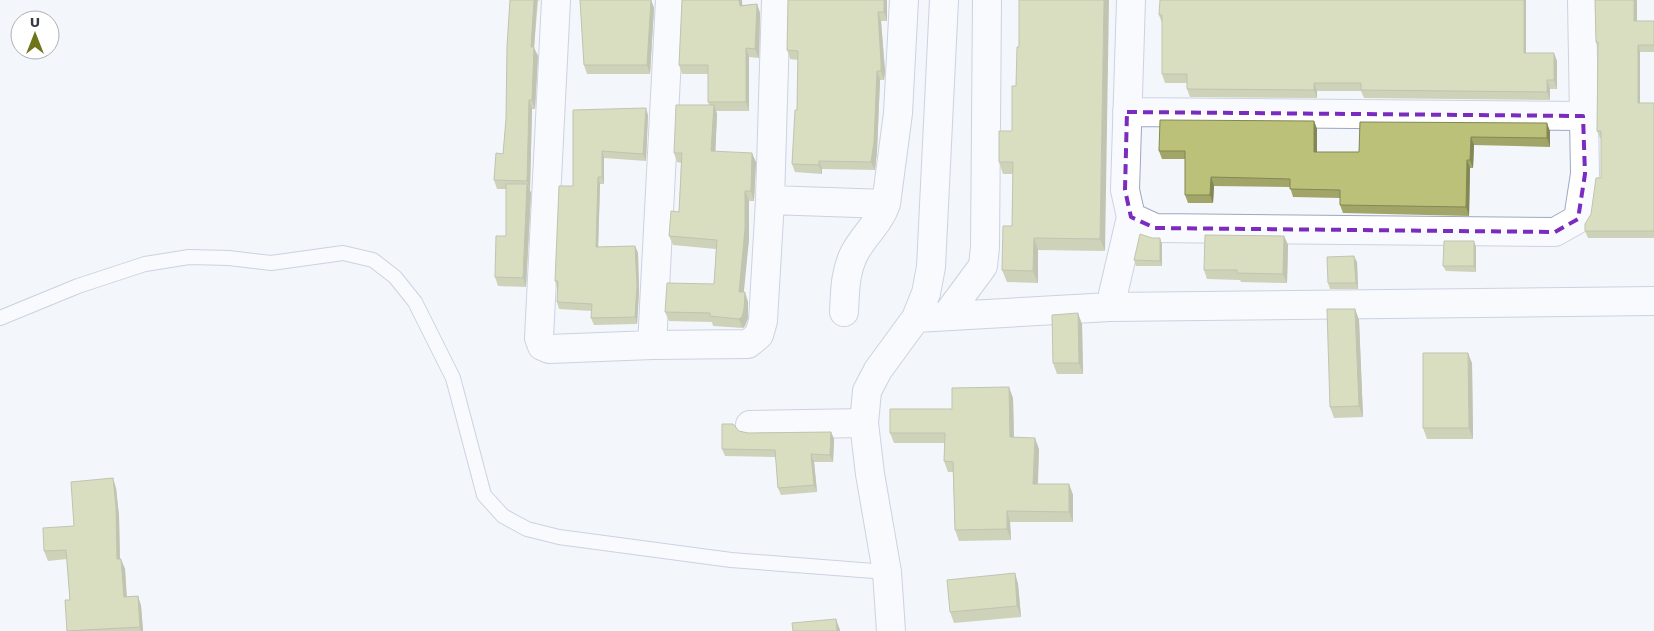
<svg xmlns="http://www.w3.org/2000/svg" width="1654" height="631" font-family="'Work Sans',sans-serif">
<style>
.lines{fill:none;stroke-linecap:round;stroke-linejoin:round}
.service-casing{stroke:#9ca7c1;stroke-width:16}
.minor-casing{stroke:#9ca7c1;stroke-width:30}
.service{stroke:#fff;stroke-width:14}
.minor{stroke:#fff;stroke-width:28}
.wall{fill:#a1a668}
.shaded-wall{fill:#838755}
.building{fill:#bbc179;stroke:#838755}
.marked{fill:none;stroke:#7b2cbf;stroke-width:4;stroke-dasharray:10 6;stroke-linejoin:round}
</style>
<rect width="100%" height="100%" fill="#f3f6fb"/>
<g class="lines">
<g class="service-casing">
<path id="service" d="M0,318L78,286L145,264L189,257L229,258L271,263L343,253L373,260L395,277L415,302L453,378L484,495L503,516L527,529L559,537L731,560L887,572"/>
</g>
<g class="minor-casing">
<path id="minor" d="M556,0L539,338L542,346L549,349L652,345L748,344L759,335L763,321L770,200L776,0
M1131,0L1125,190L1131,217L1155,228L1555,232L1578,219L1585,174L1582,0
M1127,112L1583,116
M770,200L886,204
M1110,307L1131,217
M844,312C845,292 845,272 854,254C863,236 879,224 886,204L898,113L904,0
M946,316L983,266L985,247L987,0
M916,318L1110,307L1654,301
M652,345L670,0
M750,425L864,423
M891,631L887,572L870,474L864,423L867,391L878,370L916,318L926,293L931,267L944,0"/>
</g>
<use href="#service" class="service"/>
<use href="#minor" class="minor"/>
</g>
<path class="wall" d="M510,0H540L538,1L534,48L538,56L535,109H532L530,190L531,193L526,287L498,286L495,277L506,236V189H497L494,180L503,154L506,119Z
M580,0H651L654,8L650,74H587L584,65Z
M682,0H742V5L757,4L760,13L759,58L749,57V111H716L717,114L715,152L756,162L754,201H749V239L743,292L748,302V318L745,326L743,328L713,326L712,322L669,321L665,312L714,284L716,249L673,245L669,236L679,212L681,163L677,162L674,153L709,105L708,102V74H682L679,65Z
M788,0H887V21H881L885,71L884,80H880L877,151L875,170L822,169V174L795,172L792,164L797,110L798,60L790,59L787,50Z
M1019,0L1105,251L1038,250V283L1007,282L1002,270L1012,226L1013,174H1003L999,162L1012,131L1016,86L1019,47Z
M1526,0V53L1557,61V89H1550V100L1364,98L1361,91H1317V98L1190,97L1187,89V83H1165L1162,74V23L1159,15Z
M1595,0H1637V21H1654V52H1640V103H1654V238H1588L1585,231L1591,214L1601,178V138H1600L1597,131L1598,49L1596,42Z
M573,110L648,115L646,161L604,158V184H600L598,247L635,246L638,253L639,292L637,324L594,325L591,318L592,311L559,309L557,302V288L555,281L573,186Z
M1314,121L1317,129V152H1359L1360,122L1550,131V147L1474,145L1473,168H1470L1469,216L1343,213L1340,205V198L1293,197L1290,187L1214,186L1213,203H1188L1185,195V159H1162L1159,151Z
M1284,236L1288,245L1287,283L1241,282L1240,280L1207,279L1204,270Z
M1152,238L1162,244V266H1136L1134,260Z
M1476,247V272L1446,271L1443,266Z
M1357,262L1358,289H1330L1328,283Z
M1355,309L1359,320L1363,417L1334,418L1330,407Z
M1082,324L1083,374H1057L1053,363Z
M1472,363L1473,439H1427L1423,428Z
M1013,398L1014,437L1039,449L1038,484H1069L1073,495V522H1010L1011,540L959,541L955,530L953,472H948L944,461L945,443H894L890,433L952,409Z
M739,431L748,433L831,432L834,439L833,462H814L817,492L781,495L778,488L776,457L725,456L722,449Z
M116,488L119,516L120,559L125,569L127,597L138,596L141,606L143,631H67L70,600L67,559L48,561L44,551L74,526Z
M1015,573L1018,584L1021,617L954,623L950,612Z"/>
<path class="shaded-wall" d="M534,0H537L534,48L538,56L535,109L532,100L531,47Z
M651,0L654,8L650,74L647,65Z
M739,0H742L743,14L740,6Z
M884,0H887V21L884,12Z
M1104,0H1109L1105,251L1100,239Z
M1524,0H1526V61L1524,53Z
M1634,0H1637V28L1634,21Z
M757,4L760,13L759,58L755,49Z
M878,12L881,21L885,71L884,80L881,71Z
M1638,45L1640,52V110L1638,103Z
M746,48L749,57V111L746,102Z
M1554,53L1557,61V89L1554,80Z
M877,71L880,80L877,151L875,170L871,162Z
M1547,80L1550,89V100L1547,92Z
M1314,83L1317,91V98L1314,90Z
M529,100L532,109L530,190L527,181Z
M714,105L717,114L715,161L711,151Z
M646,108L648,115L646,161L643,154Z
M1314,121L1317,129V161L1314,152Z
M1547,123L1550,131V147L1547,138Z
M1471,137L1474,145L1473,168L1470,160Z
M602,151L604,158V184L602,177Z
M752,153L756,162L754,201L751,191Z
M1467,160L1470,168L1469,216L1466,207Z
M819,161L822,169V174L819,165Z
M598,177L600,184L598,254L596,247Z
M1211,177L1214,186L1213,203L1210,195Z
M527,184L531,193L526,287L523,278Z
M745,191L749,201V239L743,301L739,292Z
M1284,236L1288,245L1287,283L1283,274Z
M1034,238L1038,250V283L1033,271Z
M1160,238L1162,244V266L1160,261Z
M1474,241L1476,247V272L1474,266Z
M635,246L638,253L639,292L637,324L635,317Z
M1354,256L1357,262L1358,289L1356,283Z
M745,292L748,302V318L745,326L743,328L739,319Z
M1355,309L1359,320L1363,417L1359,406Z
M1078,313L1082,324L1083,374L1079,363Z
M1468,353L1472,363L1473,439L1469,428Z
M1009,387L1013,398L1014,448L1010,437Z
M831,432L834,439L833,462L830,455Z
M1035,438L1039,449L1037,495L1033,484Z
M811,454L814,462L817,492L814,485Z
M113,478L116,488L119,516L120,569L117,559Z
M1069,484L1073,495V522L1069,512Z
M1007,511L1010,522L1011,540L1007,529Z
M121,559L125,569L127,607L124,597Z
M1015,573L1018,584L1021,617L1017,606Z
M138,596L141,606L143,631H141L140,627Z
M836,619L840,630V631H837Z"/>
<path class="building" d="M510,0H534L531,47H534L532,100H529L527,181L494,180L496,153L503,154L506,119L507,46Z
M580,0H651L647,65H584Z
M682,0H739L740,6L757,4L755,49L746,48V102H708V65H679Z
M788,0H884V12H878L881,62V71H877L874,142L871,162L819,161V165L792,164L795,110H797L798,51L787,50Z
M1019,0H1104L1100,239L1034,238L1033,271L1002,270L1003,226H1012L1013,162H999V131H1012V86H1016L1017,47H1019Z
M1160,0H1524V53H1554V80H1547V92L1361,90V83H1314V90L1187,89V74H1162V15H1159Z
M1595,0H1634V21H1654V45H1638V103H1654V231H1585V224L1591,214L1596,178H1601V131H1597L1598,42H1596Z
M676,105H714L711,151L752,153L751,191H745V229L739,292H745L744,309L742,317L739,319L710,316V313L665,312L667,283L714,284L717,240L669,236L671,211L679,212L682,153H674Z
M646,108L643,154L602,151V177H598L596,247L635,246L637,285L635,317L591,318L592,304L557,302L558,281H555L559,186H573V110Z
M1160,120L1314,121V152H1359L1360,122L1547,123V138L1471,137L1470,160H1467L1466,207L1340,205V190L1290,189V179L1211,177L1210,195H1185V151H1159Z
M506,184H527L523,278L495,277L496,236H506Z
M1140,234L1152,238H1160V261L1134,260Z
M1205,235L1284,236L1283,274L1237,273V270H1204Z
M1444,241H1474V266H1443Z
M1354,256L1356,283H1328L1327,257Z
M1327,309H1355L1359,406L1330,407Z
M1078,313L1079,363H1053L1052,315Z
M1423,353H1468L1469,428H1423Z
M1009,387L1010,437L1035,438L1033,484H1069V512L1007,511V529L955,530L953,462L944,461L945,433H890V409H952V388Z
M722,424H733L739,431L748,433L831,432L830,455L811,454L814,485L778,488L775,450L722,449Z
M113,478L116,507L117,559H121L124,597L138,596L140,627L67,631L65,600H70L66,550L44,551L43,528L74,526L71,482Z
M1015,573L1017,606L950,612L947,580Z
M836,619L837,631H793L792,623Z"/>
<path d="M0 0H1654V631H0ZM1127,112L1583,116L1585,174L1578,219L1555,232L1155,228L1131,217L1125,190Z" fill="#f3f6fb" fill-opacity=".55" fill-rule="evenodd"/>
<path class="marked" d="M1127,112L1583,116L1585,174L1578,219L1555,232L1155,228L1131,217L1125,190Z"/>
<g transform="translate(35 35)"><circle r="24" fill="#ffffff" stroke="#aeb0b5"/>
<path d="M0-4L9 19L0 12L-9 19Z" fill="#6f7319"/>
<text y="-8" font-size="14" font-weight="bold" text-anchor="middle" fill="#353a45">U</text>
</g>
</svg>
